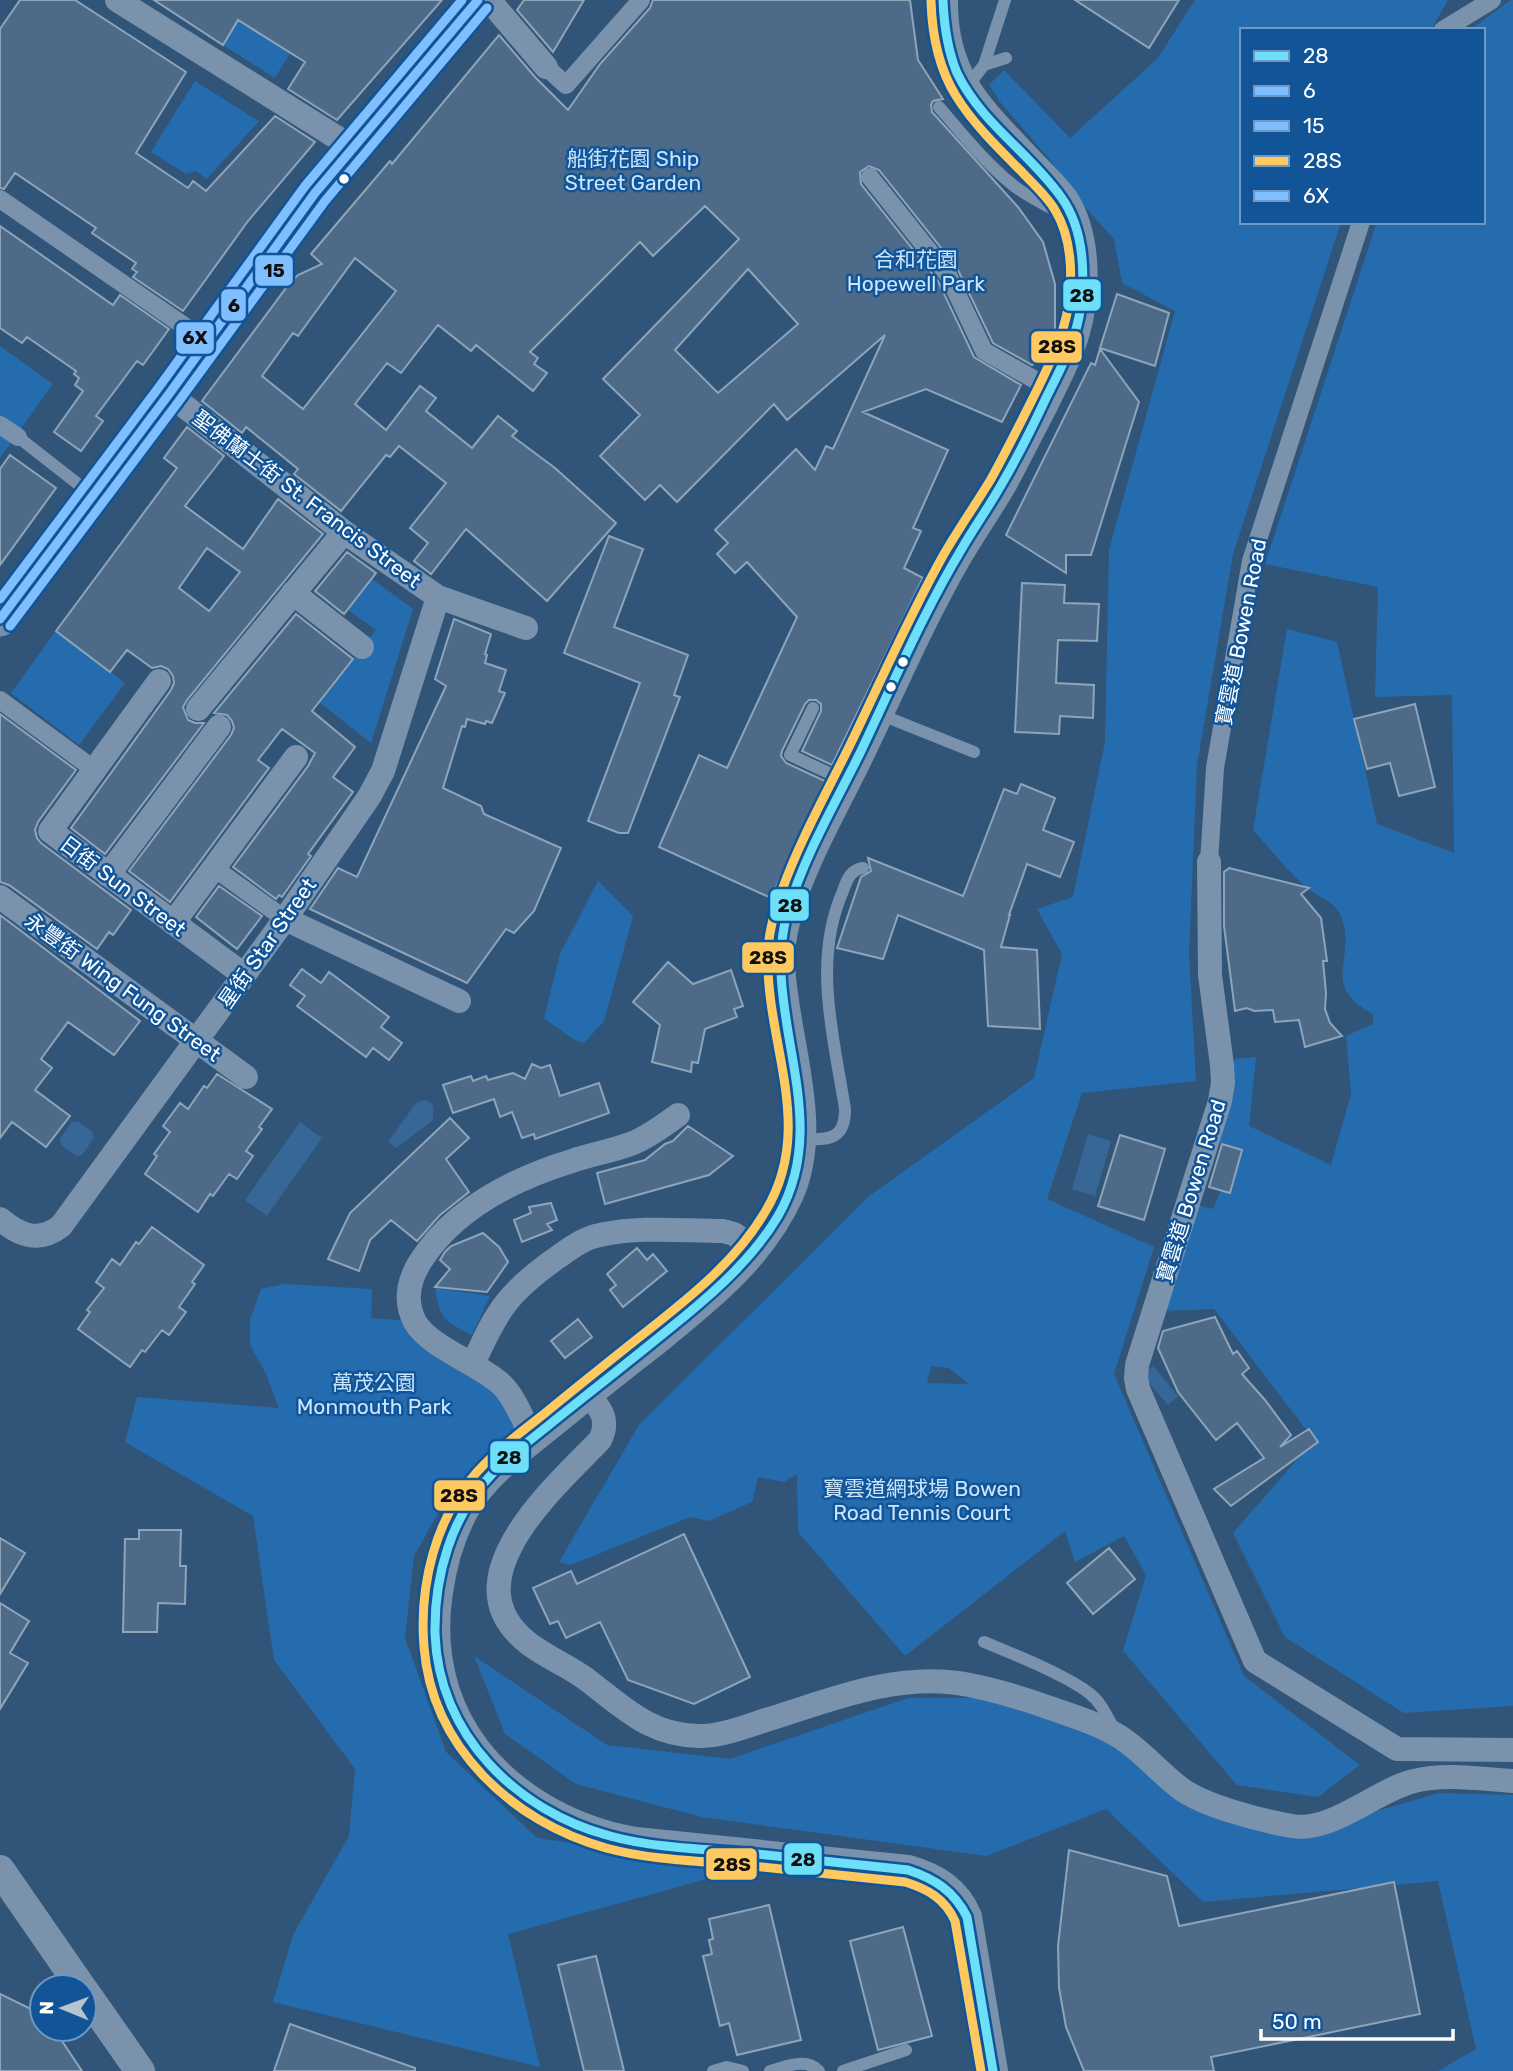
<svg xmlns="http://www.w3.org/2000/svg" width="1513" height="2071" font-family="Rubik,'Noto Sans TC',sans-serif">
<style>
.green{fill:#256caf;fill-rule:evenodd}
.water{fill:#376797}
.building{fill:#4d6b88;stroke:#8ea4b9;stroke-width:2;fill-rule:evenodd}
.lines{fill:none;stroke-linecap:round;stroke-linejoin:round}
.service{stroke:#7a92ab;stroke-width:12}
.pedestrian{stroke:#7a92ab;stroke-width:18}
.minor{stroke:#7a92ab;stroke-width:24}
.tertiary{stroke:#7a92ab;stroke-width:30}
.secondary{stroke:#758fa8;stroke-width:35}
.bus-1-casing{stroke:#115598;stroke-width:14}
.bus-2-casing{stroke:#115598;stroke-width:14}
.bus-3-casing{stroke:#115598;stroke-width:14}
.bus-4-casing{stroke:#115598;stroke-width:14}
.bus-5-casing{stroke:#115598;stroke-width:14}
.bus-1{stroke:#6ddff8;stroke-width:9}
.bus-2{stroke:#80bfff;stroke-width:9}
.bus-3{stroke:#80bfff;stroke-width:9}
.bus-4{stroke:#fdc960;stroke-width:9}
.bus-5{stroke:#80bfff;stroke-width:9}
.bus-dot{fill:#fff;stroke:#115598;stroke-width:2.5}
.labels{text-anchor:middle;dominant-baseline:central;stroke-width:5;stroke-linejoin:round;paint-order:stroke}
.park-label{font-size:21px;fill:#cae5fe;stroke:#115598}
.street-label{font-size:21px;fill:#fff;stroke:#115598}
.line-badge{stroke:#115598;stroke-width:2.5}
.pale-badge-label{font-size:19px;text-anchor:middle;font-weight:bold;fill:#111}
</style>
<rect width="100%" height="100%" fill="#305579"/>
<path class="green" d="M1195,0H1448L1431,30H1242V222H1341L1233,554L1197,765L1189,953L1196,1081L1082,1093L1047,1199L1154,1247L1114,1374L1244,1676L1360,1765L1318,1797L1237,1785L1123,1651L1146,1575L1124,1536L1075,1562L1065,1531L905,1656L798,1532L797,1474L784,1482L758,1477L752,1502L709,1521L690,1517L571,1565L559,1562L639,1425L868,1197L1034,1078L1062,954L1037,909L1073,897L1105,742L1109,550L1175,311L1122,283L1114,239L1085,207L1050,160L1001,103L989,85L1004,70L1070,138L1157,59ZM931,1366L949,1368L969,1384L927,1383Z
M1511,0H1513V1706L1404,1713L1285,1637L1233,1533L1314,1440L1214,1309L1163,1311L1196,1205L1213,1209L1239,1148L1213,1141L1235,1059L1256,1057L1249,1126L1331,1165L1351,1094L1346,1036L1373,1024V1014C1318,985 1358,959 1341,916C1336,903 1323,899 1313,892C1296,882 1268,846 1253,830L1287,629L1337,642L1377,824L1454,853L1452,695L1375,697L1378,587L1265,564L1377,222H1483V30H1470Z
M248,5L261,35L290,53L275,78L223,45Z
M195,81L259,121L207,179L196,171L186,174L151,152Z
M0,346L53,384L0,458Z
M372,579L413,609L371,743L319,702L376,630L348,610Z
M56,631L125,683L79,745L11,693Z
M598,881L633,916L604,1021L584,1043L573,1039L544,1018L560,954Z
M284,1284L372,1289L371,1318L409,1321L488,1381L522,1437L464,1493L451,1490L414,1556L405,1638L446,1752L537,1838L746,1868L508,1934L540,2067L273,2002L293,1935L349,1836L355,1769L274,1660L253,1516L125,1442L137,1397L279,1408L266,1374L250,1345V1319L261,1289Z
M435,1288L490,1296L472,1335C444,1321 440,1319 435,1288Z
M474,1656L607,1745L730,1759L908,1698H987L1114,1739L1291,1836L1439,1793L1513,1795V2071H1438L1476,2049L1438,1881L1203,1902L1106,1809L987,1856L702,1817L576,1784L505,1734Z"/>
<path class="water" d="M424,1100C438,1103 432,1111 433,1120L396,1148L388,1142L416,1103Z
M78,1121L92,1132L94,1138L82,1155L76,1156L61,1145L60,1139L72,1122Z
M300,1122L322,1138L267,1216L245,1200Z
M1088,1134L1111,1141L1095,1196L1072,1189Z
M1153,1366L1178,1396L1168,1405L1143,1376Z"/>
<path class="building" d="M20,0H75L186,72L136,153L188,188L193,181L206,191L275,116L315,142L248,221L183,311L133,277L137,272L132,269L136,263L92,233L96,228L15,173L4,189L0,188V29Z
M154,0H442L337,120L288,89L305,62L238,20L223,45Z
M524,0H584L553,52L517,10Z
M653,0H910L918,60L943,99L933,101L931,105L932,112L1018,207L1043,242L1055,284V331L1047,353L1032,365L993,343L957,268L879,170L869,166L860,172L861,184L938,281L974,357L1021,385L1002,422L926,389L863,412L948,450L913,528L921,531L904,568L923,578L832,765L802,751L821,711V704L816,700H809L805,704L782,751L781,756L786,763L825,781L771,898L659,847L699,755L727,768L797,617L747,562L735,573L717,554L728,543L715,530L796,449L815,470L826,446L833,449L885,335L787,420L774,404L677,502L660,485L645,500L600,456L640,415L603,379L739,239L705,206L653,256L640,242L530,352L538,358L534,364L547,373L533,391L476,345L471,351L438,325L401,373L387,363L355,404L386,430L420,386L436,398L426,411L472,448L498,416L517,431L512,436L555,468L616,523L547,601L466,529L431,574L414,561L428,543L410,528L446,483L399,446L390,457L386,455L341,511L294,474L298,469L246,427L242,433L202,401L289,284L298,275L322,264L311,254L390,161L392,164L499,35L535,77L568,110L600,64L650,8ZM355,258L396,291L303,409L262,376L293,333L298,336ZM748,269L798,324L718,393L675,350Z
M1075,0H1179L1149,48Z
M0,226L113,305L120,295L169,329L143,365L137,361L96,416L103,421L81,451L54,432L83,391L75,385L79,378L74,374L76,371L27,337L22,343L0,328Z
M1117,294L1169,313L1155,366L1100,348Z
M1100,349L1139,402L1091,555H1066V573L1006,535L1091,363L1095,365Z
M187,427L224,456L185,506L243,549L278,499L323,534L187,700L183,707L188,720L195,723H204L105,854L71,828L171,690L174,683L173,676L168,669L161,666L152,668L127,650L110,672L56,631L177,468L164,458ZM207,548L240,572L209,611L179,588Z
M10,455L56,488L0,565V469Z
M609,536L643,549L614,627L688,655L674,695L680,697L628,833H619L588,821L640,683L564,653Z
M347,552L376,573L344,614L315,591Z
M1022,583L1065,585L1064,603L1099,604L1097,641L1058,640L1056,683L1094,685L1093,718L1060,716L1059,734L1015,732Z
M296,614L353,659L312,711L355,747L333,777L353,792L308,854L311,856L282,897L279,895L276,899L233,867L308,766L315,753L282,729L258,760L269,768L170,902L129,871L231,735L234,728L232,721L227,715L214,713Z
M454,619L491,634L485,654L487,655L485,663L506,670L499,691L505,693L492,723L486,721L485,724L467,719L465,727L462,726L443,788L481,806L484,814L561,848L534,911L514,933L506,929L467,983L310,909L338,868L357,877L446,686L435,679Z
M1415,704L1435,787L1399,796L1390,763L1367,769L1354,719Z
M0,714L76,770L38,822L35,830L37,838L41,843L131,910L113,935L109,932L97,949L9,885L0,882Z
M1021,784L1055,798L1043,830L1074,842L1060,877L1027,864L1009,915H1010L1001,947L1037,950L1040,1029L988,1026L984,950L898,915L883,959L837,948L861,877L871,871L868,858L963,896L1004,789L1017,794Z
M1229,868L1309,888L1301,894L1321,918L1327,961H1323L1326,993L1325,1009L1330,1023L1342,1036L1305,1047L1299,1020L1275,1022L1273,1010L1254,1011L1247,1008L1235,1011L1224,926V872Z
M219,886L262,916L237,949L196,917Z
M0,915L140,1021L114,1055L68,1022L41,1059L52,1068L35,1090L70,1116L46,1147L12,1122L0,1138Z
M668,962L693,984L731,970L743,1006L734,1009L737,1017L705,1029L698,1063L692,1062L691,1072L652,1062L660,1025L633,1002Z
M302,969L321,983L329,972L389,1017L381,1027L402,1043L389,1060L373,1048L366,1057L297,1006L305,996L290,985Z
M532,1064L541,1068L550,1065L560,1096L599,1083L609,1113L535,1139L534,1134L522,1138L512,1112L500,1117L494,1099L453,1113L443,1085L471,1076L473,1081L486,1076L488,1080L513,1073L525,1079Z
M217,1074L272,1109L259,1127L262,1129L246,1151L253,1156L237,1179L229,1174L213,1196L210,1194L198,1212L145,1174L157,1156L154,1154L170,1132L163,1126L180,1103L188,1109L204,1086L207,1088Z
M450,1118L469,1138L446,1159L469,1192L440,1215L417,1241L391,1220L370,1240L359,1271L328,1259L350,1213Z
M688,1126L733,1156L709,1175L605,1204L597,1173L645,1160L665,1144L673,1141Z
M1120,1135L1165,1149L1144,1220L1098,1206Z
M1222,1144L1242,1150L1230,1193L1209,1187Z
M551,1203L557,1220L547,1224L552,1230L522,1242L514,1220L531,1213L529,1207Z
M152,1227L204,1265L192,1282L195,1284L179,1307L186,1312L169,1335L162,1330L145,1352L142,1350L130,1367L78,1329L90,1312L87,1310L104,1288L96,1282L112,1259L120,1265L136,1242L139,1244Z
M483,1233L499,1247L508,1262L487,1292L435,1287L450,1269L440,1260L445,1252L451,1246Z
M637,1248L647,1260L653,1254L667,1271L623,1307L610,1290L616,1285L607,1274Z
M1215,1317L1233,1354L1237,1351L1249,1368L1242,1374L1265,1400L1291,1435L1280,1447L1309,1429L1318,1442L1231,1506L1214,1489L1264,1458L1237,1423L1216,1440L1178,1392L1158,1348L1163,1331Z
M578,1319L592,1337L565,1358L551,1341Z
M139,1530H181L180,1566H186L185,1604L158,1603L157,1632H123L125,1539H139Z
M684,1534L750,1677L694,1704L628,1680L600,1622L566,1638L558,1621L550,1624L533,1588L571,1571L577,1584Z
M0,1538L25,1553L0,1594Z
M1109,1548L1135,1579L1093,1614L1067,1583Z
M0,1603L29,1621L10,1653L28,1663L0,1709Z
M1069,1850L1167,1876L1179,1926L1394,1882L1420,2014L1211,2057L1214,2071H1084L1066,2027L1059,1988L1058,1946Z
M769,1905L801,2040L737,2055L729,2023L720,2026L703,1956L712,1954L709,1940L713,1939L709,1919Z
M903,1927L932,2036L878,2050L850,1941Z
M596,1956L624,2071H584L558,1965Z
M0,1994L31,2009L42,2022V2029H51L62,2041L82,2071H0Z
M290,2024L415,2068V2071H274Z"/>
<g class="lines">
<path class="service" d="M984,65L1006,58
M966,88L984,65L1005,0
M939,107C962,134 986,164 1014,186C1030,198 1049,207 1066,216
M18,437L92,495
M813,708L790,755L846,781
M879,714L974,752
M802,1140C828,1139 845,1141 845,1109C834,1039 813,964 841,896C846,884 848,870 863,868
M984,1642C1013,1654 1066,1675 1089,1693C1101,1702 1107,1716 1114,1729
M713,2071L727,2067L743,2071
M770,2071C786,2067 806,2057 819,2071
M843,2071L906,2050"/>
<path class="pedestrian" d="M1443,30L1492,0
M546,67L566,85L641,0
M870,177L948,275L984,351L1051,389
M0,199L206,341
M0,425L18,437
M0,700L84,762
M1209,862L1215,768L1251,561L1361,222
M214,868L285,919"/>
<path class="minor" d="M117,0L352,147
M489,0L546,67
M169,394L344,532L438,597L526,628
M293,593L362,647
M159,681L50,831L244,975
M198,709L344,532
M1209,862L1210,975L1222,1065L1223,1083L1220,1101L1137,1365L1136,1378L1138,1389L1255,1661L1397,1749L1513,1750
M108,875L219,727
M0,897L246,1077
M285,919L459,1001
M173,923L296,757
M0,1219C20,1236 39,1243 61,1226L285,919L369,797L383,771L438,597
M473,1364C497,1310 508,1292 558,1257C571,1248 584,1238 600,1235C640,1226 683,1231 723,1231L734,1234L755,1249
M588,1394C601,1409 610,1420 600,1440C559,1483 454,1573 520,1636C539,1655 565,1663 586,1679C623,1707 651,1737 702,1736C724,1735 744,1727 766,1720C828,1701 891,1674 958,1683C991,1688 1022,1698 1053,1709C1076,1717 1099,1724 1120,1737C1143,1752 1159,1772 1180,1788C1203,1806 1263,1821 1292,1826C1332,1833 1376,1790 1414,1781C1445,1773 1481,1779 1513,1781
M533,1438C523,1421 515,1397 501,1384C478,1363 429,1347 415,1322C404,1301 409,1280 420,1262C454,1208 513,1179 572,1161C592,1154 613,1151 633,1143C650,1136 664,1125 678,1115"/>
<path class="tertiary" d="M943,0C942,77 979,109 1028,161C1040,174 1055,187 1065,202C1087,238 1086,293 1075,332C1068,357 1055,380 1044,403C1030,430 1017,456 1003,482C988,508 971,532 956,558C919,622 890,691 858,757C835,804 809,849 792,898C785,919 779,942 780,964C783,1037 820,1124 789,1194C761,1256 708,1298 656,1340C621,1367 586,1395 552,1423C520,1449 486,1472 465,1508C451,1533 442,1564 438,1592C431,1636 437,1683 458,1722C493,1788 564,1830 636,1842L908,1870C935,1878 956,1890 967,1917L993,2071
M0,1870L81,1987
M84,1991L140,2071"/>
<path class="secondary" d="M0,619L169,394L315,193L478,0"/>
<g class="bus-1-casing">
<path id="bus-1" d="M943,0C944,25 947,49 957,73C981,123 1030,153 1061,197C1085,230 1086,278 1079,317C1073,346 1059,372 1046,398C1032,428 1017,458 1000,487C988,508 973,529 961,550C922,615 893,684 861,751C835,804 805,854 788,910C758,1013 836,1115 778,1216C755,1255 720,1287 685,1316C640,1353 594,1389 549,1425C529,1441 509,1456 492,1474C451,1515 434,1577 435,1634C439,1735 516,1811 610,1836C654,1848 702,1849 747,1853C800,1859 854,1864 908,1870C935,1879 954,1891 967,1917L993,2071"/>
</g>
<g class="bus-2-casing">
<path id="bus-2" d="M0,619L169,394L315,193L478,0"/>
</g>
<g class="bus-3-casing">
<path id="bus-3" d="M10,626L179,401L325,201L487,8"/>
</g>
<g class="bus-4-casing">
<path id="bus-4" d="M931,1C932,35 938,67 956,96C974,125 999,149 1022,172C1033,184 1047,196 1055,210C1072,238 1073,276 1068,308C1063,337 1050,363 1037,390C1022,420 1007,450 991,479C976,504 959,528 944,554C909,616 881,681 850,745C826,794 799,842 781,893C774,913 768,933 768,954C765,1043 817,1127 765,1212C733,1266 680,1305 632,1343C602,1367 573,1390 544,1414C521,1432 497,1450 477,1472C435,1518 419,1586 424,1647C432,1747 512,1822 606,1848C650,1860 698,1861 743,1865C797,1871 851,1876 905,1882C928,1889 945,1899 955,1921L981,2071"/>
</g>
<g class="bus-5-casing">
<path id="bus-5" d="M0,599L159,387L305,186L462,0"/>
</g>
<use href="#bus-1" class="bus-1"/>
<use href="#bus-2" class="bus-2"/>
<use href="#bus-3" class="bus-3"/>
<use href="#bus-4" class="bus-4"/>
<use href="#bus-5" class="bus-5"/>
</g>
<g class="bus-dot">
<circle cx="344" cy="179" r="6"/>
<circle cx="903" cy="662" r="6"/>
<circle cx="891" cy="687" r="6"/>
</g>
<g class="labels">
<g class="park-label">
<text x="633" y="158">船街花園 Ship<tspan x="633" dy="24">Street Garden</tspan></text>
<text x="916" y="259">合和花園<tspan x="916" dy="24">Hopewell Park</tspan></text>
<text x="374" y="1382">萬茂公園<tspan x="374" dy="24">Monmouth Park</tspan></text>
<text x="922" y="1488">寶雲道網球場 Bowen<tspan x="922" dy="24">Road Tennis Court</tspan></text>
</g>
<g class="street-label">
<text transform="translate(307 499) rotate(37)">聖佛蘭士街 St. Francis Street</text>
<text transform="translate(1241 632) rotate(-79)">寶雲道 Bowen Road</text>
<text transform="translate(123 886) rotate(37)">日街 Sun Street</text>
<text transform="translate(267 943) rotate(-55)">星街 Star Street</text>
<text transform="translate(123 987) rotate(36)">永豐街 Wing Fung Street</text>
<text transform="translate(1191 1191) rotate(-73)">寶雲道 Bowen Road</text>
</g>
</g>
<g class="line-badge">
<rect x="254" y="254" width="40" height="33" rx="7" fill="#80bfff"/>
<rect x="1062" y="278" width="40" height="34" rx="7" fill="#6ddff8"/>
<rect x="220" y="288" width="27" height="34" rx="7" fill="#80bfff"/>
<rect x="175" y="321" width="40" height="34" rx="7" fill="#80bfff"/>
<rect x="1030" y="330" width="53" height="34" rx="7" fill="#fdc960"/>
<rect x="769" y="888" width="41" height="34" rx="7" fill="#6ddff8"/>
<rect x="741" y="941" width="54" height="33" rx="7" fill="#fdc960"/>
<rect x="489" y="1440" width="41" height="34" rx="7" fill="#6ddff8"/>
<rect x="433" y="1479" width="53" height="33" rx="7" fill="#fdc960"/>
<rect x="783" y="1842" width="40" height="34" rx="7" fill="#6ddff8"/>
<rect x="705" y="1847" width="53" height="34" rx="7" fill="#fdc960"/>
</g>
<g class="pale-badge-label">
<text x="274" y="277">15</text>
<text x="1082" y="302">28</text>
<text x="234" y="312">6</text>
<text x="195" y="344">6X</text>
<text x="1057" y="353">28S</text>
<text x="790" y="912">28</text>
<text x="768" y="964">28S</text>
<text x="509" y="1464">28</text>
<text x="459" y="1502">28S</text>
<text x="803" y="1866">28</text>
<text x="732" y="1871">28S</text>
</g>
<rect x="1240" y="28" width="245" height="196" fill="#115598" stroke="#7099c1" stroke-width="2"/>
<rect x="1254" y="51" width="35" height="10" fill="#6ddff8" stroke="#7099c1" stroke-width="2"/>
<text x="1303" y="63" font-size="21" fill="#ffffff">28</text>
<rect x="1254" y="86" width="35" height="10" fill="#80bfff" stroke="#7099c1" stroke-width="2"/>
<text x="1303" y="98" font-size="21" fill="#ffffff">6</text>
<rect x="1254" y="121" width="35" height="10" fill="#80bfff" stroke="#7099c1" stroke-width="2"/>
<text x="1303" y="133" font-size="21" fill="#ffffff">15</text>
<rect x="1254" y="156" width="35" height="10" fill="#fdc960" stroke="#7099c1" stroke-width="2"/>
<text x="1303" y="168" font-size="21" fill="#ffffff">28S</text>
<rect x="1254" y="191" width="35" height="10" fill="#80bfff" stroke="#7099c1" stroke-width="2"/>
<text x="1303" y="203" font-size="21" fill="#ffffff">6X</text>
<g transform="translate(63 2008) rotate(271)"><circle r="33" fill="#115598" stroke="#7099c1" stroke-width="2"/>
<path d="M0-5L12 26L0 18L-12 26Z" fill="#b7c4d0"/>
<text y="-10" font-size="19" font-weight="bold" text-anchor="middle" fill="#ffffff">N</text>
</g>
<path d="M1261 2029v10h192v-10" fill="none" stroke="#ffffff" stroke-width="3.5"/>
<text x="1272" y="2029" font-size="21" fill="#ffffff" stroke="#115598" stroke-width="5" paint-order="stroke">50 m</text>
</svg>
